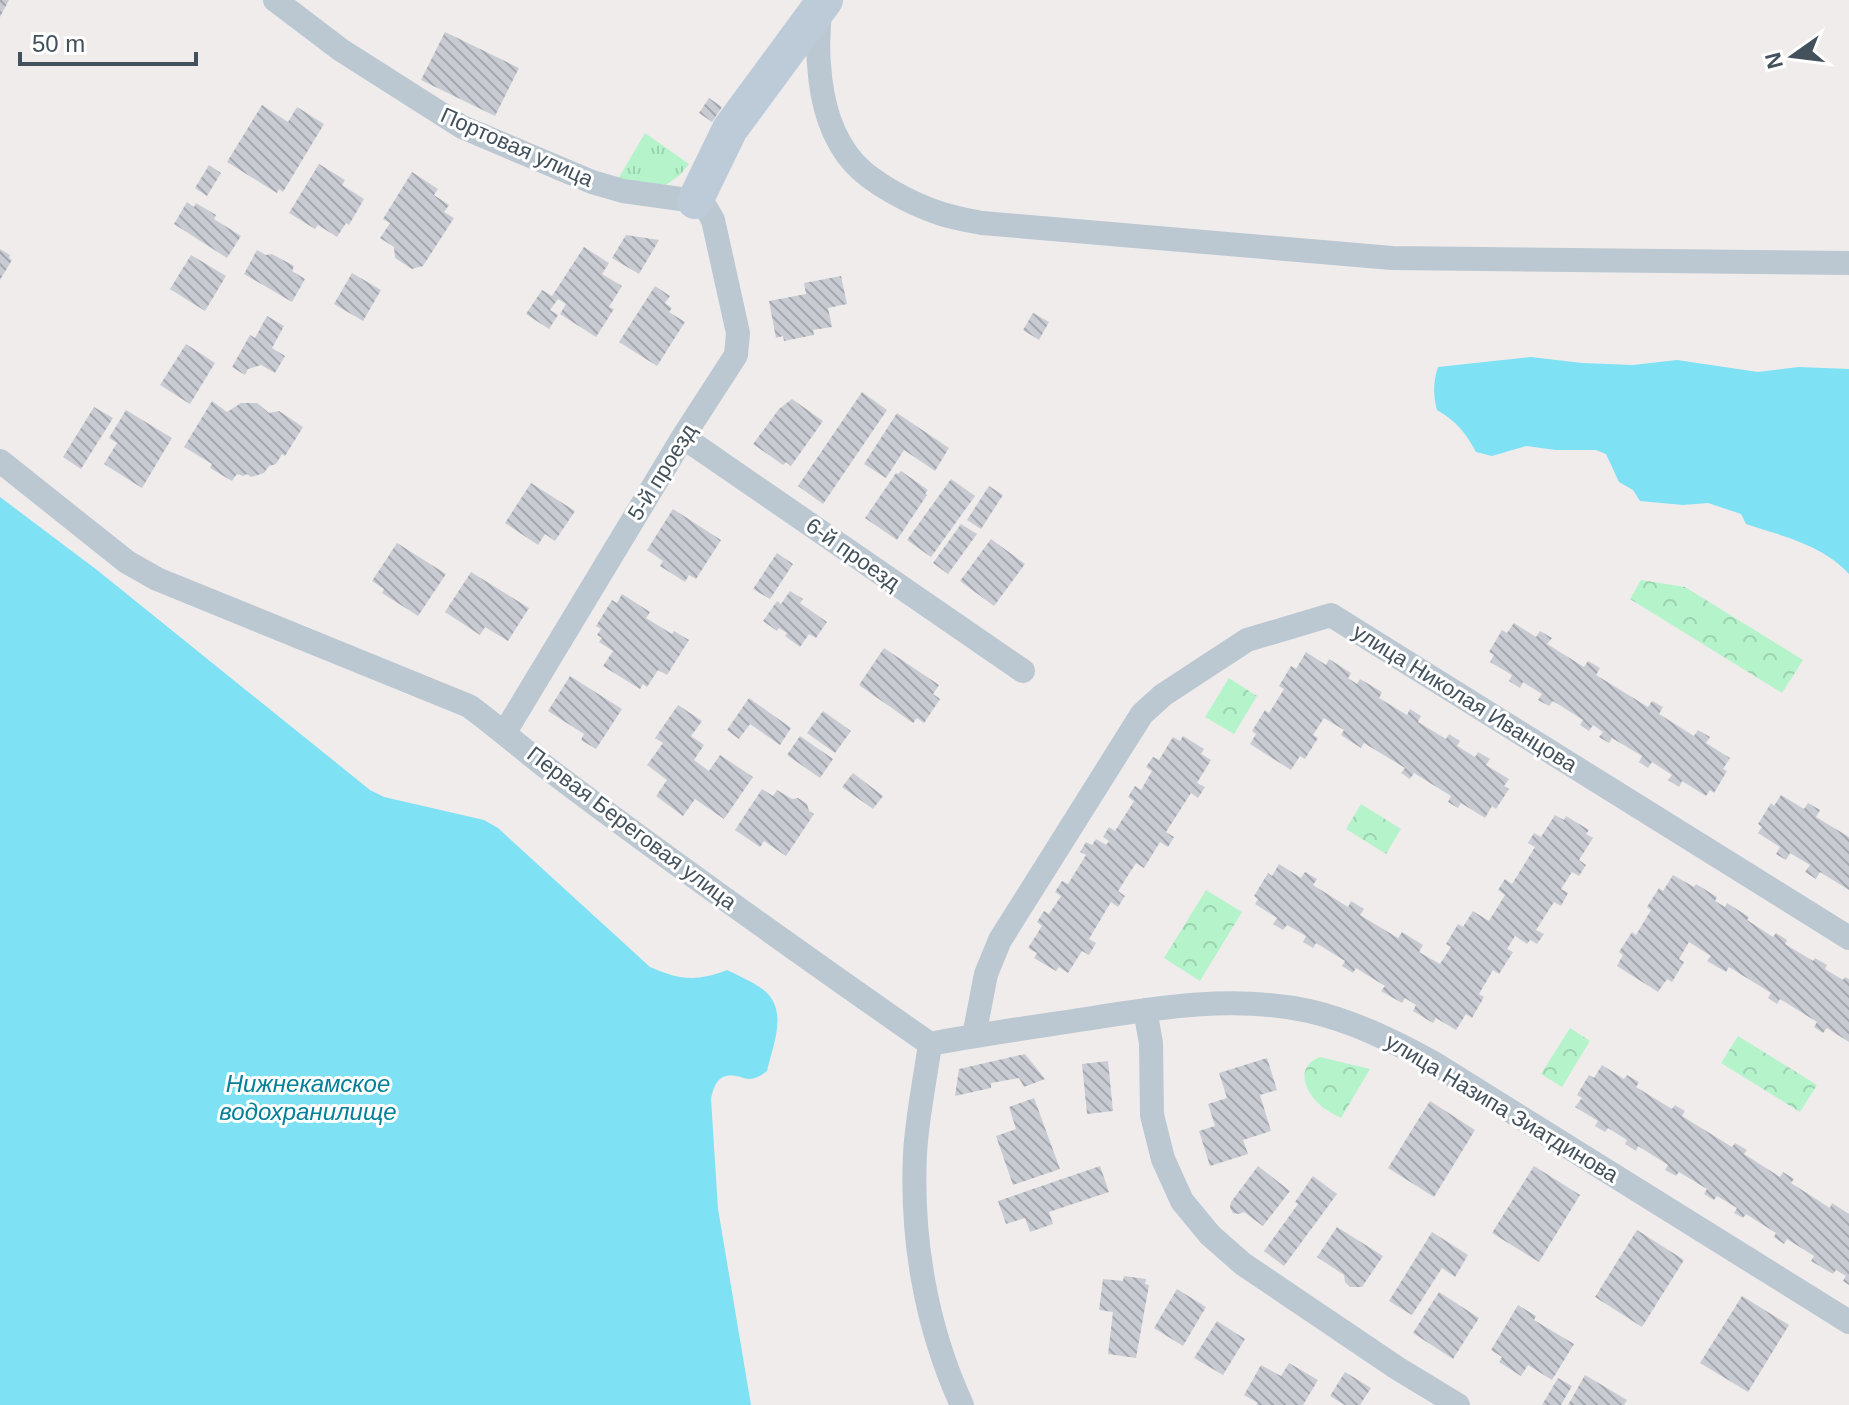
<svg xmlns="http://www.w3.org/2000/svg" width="1849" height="1405" font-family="Helvetica,sans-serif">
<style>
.grass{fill:url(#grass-tufts)}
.forest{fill:url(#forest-crowns)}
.water{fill:#7ee1f4}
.building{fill:url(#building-back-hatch)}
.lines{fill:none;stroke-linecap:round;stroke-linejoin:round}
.street{stroke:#bbc8d1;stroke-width:24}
.secondary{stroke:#bdcbd8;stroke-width:36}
.labels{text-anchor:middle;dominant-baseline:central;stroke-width:6;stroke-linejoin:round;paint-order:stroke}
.street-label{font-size:22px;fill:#43515c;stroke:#fff}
.water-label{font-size:24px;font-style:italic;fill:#03809a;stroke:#fff}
</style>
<defs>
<pattern id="grass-tufts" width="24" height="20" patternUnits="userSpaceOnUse" patternTransform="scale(2)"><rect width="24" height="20" fill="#b5f3cb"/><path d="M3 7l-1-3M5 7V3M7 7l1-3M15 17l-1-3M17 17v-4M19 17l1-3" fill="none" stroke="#9dd2b1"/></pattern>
<pattern id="forest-crowns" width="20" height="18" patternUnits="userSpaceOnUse" patternTransform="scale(2)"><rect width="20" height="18" fill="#b5f3cb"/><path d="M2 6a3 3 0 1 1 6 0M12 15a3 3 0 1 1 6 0" fill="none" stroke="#9dd2b1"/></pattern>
<pattern id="building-back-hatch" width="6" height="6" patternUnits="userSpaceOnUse" patternTransform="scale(2)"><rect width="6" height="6" fill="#c8ccd2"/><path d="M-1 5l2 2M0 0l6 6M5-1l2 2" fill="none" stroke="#a4a8ae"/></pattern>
</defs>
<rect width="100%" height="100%" fill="#f0ecec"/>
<path class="grass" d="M645,133L689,164L680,175L666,185L618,179Z"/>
<path class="forest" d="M1641,580L1685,587L1803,660L1782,693L1630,599Z
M1229,678L1257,696L1234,734L1205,717Z
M1361,804L1401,829L1386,854L1346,829Z
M1206,890L1242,912L1200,981L1164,958Z
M1570,1028L1590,1041L1562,1087L1541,1074Z
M1738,1036L1817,1085L1800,1112L1721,1063Z
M1320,1057L1370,1069L1341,1118C1334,1114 1325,1110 1319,1104C1303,1089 1296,1066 1320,1057Z"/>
<path class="water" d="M1531,357L1582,363L1633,365L1677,360L1758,372L1799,367L1849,369V574C1823,545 1782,536 1746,524L1741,514L1708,503L1683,505L1640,501L1633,490L1619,482L1606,454L1596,450H1556L1526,446L1492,456L1476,452C1466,433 1456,421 1437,410C1433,394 1433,383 1438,367Z
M0,497L97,570L370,790L384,797L484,820L498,828L650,967C680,980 696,982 727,970C739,976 751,981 761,988C790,1008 773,1044 767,1071C762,1075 756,1079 749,1079C744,1079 740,1076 736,1076C719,1073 714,1084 711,1099L718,1209L751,1405H0Z"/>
<path class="building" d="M0,0H9L0,17Z
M445,32L519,68L495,116L421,80Z
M709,98L722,107L712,122L699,113Z
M262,105L288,122L297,107L324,124L283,192L279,189L277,193L227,162Z
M319,164L345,180L342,185L364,199L349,225L346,223L337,237L318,225L315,229L289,213Z
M209,165L221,173L207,196L195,188Z
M412,172L438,189L434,195L449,205L444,212L454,218L423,266L412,269L395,258L394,247L380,238L390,223L383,219Z
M187,202L194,207L196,203L216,215L214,219L241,236L227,258L174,224Z
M626,235L659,240L639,274L612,258Z
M584,247L609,263L602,274L622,286L609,307L614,309L596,337L560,314L566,304L558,299L550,310L558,315L549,329L526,314L542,290L552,296Z
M0,249L10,255L9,258L12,260L0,280Z
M257,250L266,255L272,254L294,266L292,271L305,279L292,302L244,274Z
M191,255L226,276L205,311L170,289Z
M352,273L381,290L363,321L334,304Z
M841,276L847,304L828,308L832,327L813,330L814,335L784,341L783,336L776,338L769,301L806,294L804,283Z
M655,286L670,296L665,303L672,308L669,312L685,322L657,366L619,342Z
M1033,313L1049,322L1039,340L1023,330Z
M267,316L284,326L272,348L285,356L275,373L261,365L248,369L245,375L232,367L250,335L255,338Z
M186,344L215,363L190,404L160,385Z
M862,392L887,410L823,504L798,486Z
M792,399L823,421L791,466L786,462L783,465L753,444L779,409Z
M212,401L227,412L241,403H257L269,413L279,411L303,427L285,456L282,454L276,464L269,466L264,473L251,477L247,474L243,476L237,474L232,481L210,468L212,464L184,447Z
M94,407L113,418L81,469L63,457Z
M126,410L172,438L142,488L104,464L117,443L109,438Z
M897,413L949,448L935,471L904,450L886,478L864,464Z
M901,471L928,490L925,494L927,495L897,540L865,518L896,473L898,474Z
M951,479L975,496L931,557L907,540Z
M531,483L575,511L555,541L545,534L538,545L505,523Z
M989,486L1003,495L981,529L967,520Z
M673,509L721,540L696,579L689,575L685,582L660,566L663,561L647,550Z
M961,524L977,534L948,574L933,563Z
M991,539L1025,564L994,606L960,581Z
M397,543L446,574L418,616L382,593L384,589L372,581Z
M777,553L793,564L770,599L753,589Z
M471,572L529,608L508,641L485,627L480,635L445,612Z
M790,591L803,599L800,603L827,622L816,638L809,634L800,647L785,636L787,633L779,628L777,631L763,621L777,601L781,604Z
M622,594L650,612L646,618L672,634L674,631L689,640L667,675L658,670L647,687L643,684L640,689L603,666L613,651L599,642L602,638L597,635L601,629L596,626L612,600L617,603Z
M1514,623L1536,637L1540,631L1552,638L1547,644L1584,667L1588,661L1600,668L1596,675L1648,707L1652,701L1663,707L1659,714L1694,736L1698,730L1710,737L1706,743L1730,758L1723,769L1727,771L1714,793L1710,790L1706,796L1682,781L1679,787L1668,780L1672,775L1652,762L1648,768L1639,762L1642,756L1612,738L1609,743L1599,737L1603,732L1593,725L1589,731L1580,725L1583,720L1553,701L1549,706L1538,700L1542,694L1523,682L1520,688L1509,681L1512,675L1490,662L1494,655L1489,652L1502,630L1507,633Z
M884,648L939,685L933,694L940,699L924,723L917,718L913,723L859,685Z
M1306,652L1326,665L1329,659L1351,673L1348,678L1357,684L1360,679L1382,692L1379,698L1407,715L1410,709L1421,716L1418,722L1446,739L1449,734L1460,741L1457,746L1475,757L1478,752L1490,759L1486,765L1509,779L1504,786L1509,789L1496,809L1492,806L1485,818L1461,803L1458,808L1448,802L1451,796L1414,773L1410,779L1401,773L1405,768L1364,743L1361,748L1341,735L1344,730L1324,718L1313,735L1318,738L1305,759L1300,756L1291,770L1250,744L1256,734L1252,731L1265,710L1269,713L1284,689L1279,686L1291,666L1296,669Z
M570,676L622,709L596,749L581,740L584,734L548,711Z
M749,698L791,728L780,745L750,724L739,739L727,730Z
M678,705L702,721L691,736L704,745L694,760L709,771L720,755L753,777L724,819L695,799L683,816L656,796L667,780L647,765L663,743L655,738Z
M823,711L851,731L835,753L807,733Z
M800,736L833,759L820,778L787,755Z
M1183,736L1204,749L1201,754L1211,760L1197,783L1205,787L1198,798L1191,793L1166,832L1174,837L1168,847L1160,842L1144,868L1136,863L1118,891L1125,896L1118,907L1111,902L1089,939L1096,943L1089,955L1082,951L1068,973L1059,967L1056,971L1034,958L1037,953L1028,948L1042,926L1037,922L1044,911L1049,914L1061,896L1055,892L1062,881L1068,884L1086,855L1080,852L1086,842L1092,845L1096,839L1106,845L1109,841L1103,837L1109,827L1115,831L1134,801L1128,797L1135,786L1141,790L1152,771L1146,767L1153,757L1159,760L1173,737L1180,741Z
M853,773L883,796L873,809L842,787Z
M762,789L773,796L777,790L792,799L798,798L807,804L809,811L814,814L786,856L764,841L760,847L735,830Z
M1781,795L1804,809L1808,803L1820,810L1816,817L1849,837V890L1820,872L1816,879L1805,872L1810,865L1790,853L1786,860L1776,854L1780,847L1758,833L1762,827L1758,824L1771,803L1774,806Z
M1555,815L1564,820L1566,816L1589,830L1586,834L1593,838L1579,860L1586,865L1579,876L1572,872L1561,889L1568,893L1561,906L1554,902L1536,930L1544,934L1537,944L1530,940L1527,944L1515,936L1507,949L1513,952L1499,974L1493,970L1479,994L1484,997L1472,1018L1466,1014L1456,1030L1436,1018L1433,1023L1413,1011L1416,1005L1405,998L1402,1003L1381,991L1385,986L1356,968L1353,973L1342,966L1345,961L1316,943L1313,948L1303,942L1306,936L1287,925L1283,930L1273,924L1277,918L1255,904L1258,899L1254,896L1268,873L1272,876L1279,864L1301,878L1305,872L1317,879L1313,885L1348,907L1351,901L1364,909L1360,915L1398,938L1402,932L1423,945L1419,952L1440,964L1451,947L1446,944L1458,924L1463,927L1473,911L1489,921L1505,895L1498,890L1505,879L1512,884L1535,847L1528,843L1534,833L1541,837Z
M1673,875L1694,887L1696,884L1717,897L1715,901L1725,907L1727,903L1749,917L1747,920L1773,937L1776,933L1787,940L1785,944L1813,961L1815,958L1827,965L1825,969L1843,980L1845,977L1849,979V1042L1827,1028L1823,1033L1814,1027L1817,1022L1780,999L1777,1004L1768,998L1771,993L1729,967L1726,972L1707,961L1711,956L1689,942L1679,959L1684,962L1672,982L1667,979L1658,992L1617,966L1623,955L1619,952L1632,932L1636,935L1651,910L1647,907L1659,888L1663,891Z
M1025,1054L1045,1079L1024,1087L1019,1078L991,1083V1088L955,1096L959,1069Z
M1267,1058L1277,1090L1260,1095L1271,1131L1243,1140L1248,1154L1210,1166L1199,1131L1215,1126L1208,1104L1227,1098L1219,1073Z
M1108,1061L1113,1111L1087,1114L1082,1064Z
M1602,1065L1624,1079L1627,1075L1639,1082L1636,1087L1672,1109L1675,1105L1685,1111L1682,1116L1732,1147L1735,1143L1747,1150L1744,1154L1780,1177L1783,1172L1794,1179L1791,1183L1830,1208L1832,1203L1849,1214V1285L1843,1281L1846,1276L1836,1270L1833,1274L1811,1261L1814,1256L1787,1239L1784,1244L1774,1237L1776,1233L1746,1214L1743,1218L1734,1213L1737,1208L1717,1196L1714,1200L1704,1194L1707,1189L1679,1172L1676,1176L1665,1170L1668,1165L1638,1146L1636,1151L1625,1144L1627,1140L1608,1128L1605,1132L1595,1126L1598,1121L1575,1107L1582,1098L1577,1095L1589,1075L1594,1078Z
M1034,1098L1060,1169L1013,1185L996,1136L1016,1129L1009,1107Z
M1430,1101L1475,1130L1434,1197L1388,1168Z
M1100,1166L1109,1192L1049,1212L1053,1224L1030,1232L1025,1218L1006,1224L998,1201Z
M1258,1166L1290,1191L1263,1226L1244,1212L1239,1214L1233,1213L1230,1208L1231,1202Z
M1534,1166L1580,1195L1539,1262L1492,1233Z
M1313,1176L1337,1194L1284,1266L1264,1251L1298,1204L1295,1202Z
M1337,1227L1383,1256L1362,1287H1350L1345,1282L1344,1275L1317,1257Z
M1637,1230L1684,1260L1642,1327L1595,1297Z
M1432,1232L1468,1255L1455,1277L1442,1268L1412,1315L1389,1301Z
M1124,1276L1146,1279L1145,1284L1149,1285L1136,1358L1108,1354L1113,1312L1099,1310L1103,1279L1123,1281Z
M1177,1289L1206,1307L1183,1346L1154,1328Z
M1439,1292L1479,1318L1453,1359L1413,1333Z
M1742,1296L1789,1325L1748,1392L1700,1363Z
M1518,1305L1536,1316L1534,1320L1574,1344L1552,1380L1528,1365L1521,1376L1499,1362L1502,1357L1491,1350Z
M1217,1321L1245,1339L1223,1375L1194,1358Z
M1289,1363L1318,1380L1303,1405H1256L1258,1403L1244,1395L1261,1365L1281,1376Z
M1345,1372L1371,1388L1360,1405H1345L1330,1396Z
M1585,1375L1627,1400L1624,1405H1568Z
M1558,1378L1572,1386L1561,1405H1542Z"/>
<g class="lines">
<path class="street" d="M275,0L341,50L462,127L592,182L623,191L695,201L706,208L713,220L738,333L736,355L683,437L505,732
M820,8C819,27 817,46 819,64C821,98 830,136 854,163C873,184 912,204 939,213C953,218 968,220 982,223L1392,258L1849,263
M683,437L1023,671
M0,461L127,562L157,579L469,706C499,728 526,752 555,774C678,867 804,956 930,1044
M1145,1010L1151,1043L1152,1115L1163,1159L1182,1201L1210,1235L1243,1264L1397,1368L1458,1405
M974,1036L986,974L1000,940L1142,714L1163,695L1247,640L1331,615L1849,938
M930,1044C982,1034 1034,1027 1086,1019C1160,1007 1235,995 1309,1011C1353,1021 1393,1041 1432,1062L1849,1322
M930,1044C925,1080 917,1117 915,1154C911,1239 926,1327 962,1405"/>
<path class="secondary" d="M695,201L730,129L825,0"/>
</g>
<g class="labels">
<g class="street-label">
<text transform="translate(517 147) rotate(24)">Портовая улица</text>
<text transform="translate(662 472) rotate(-58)">5-й проезд</text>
<text transform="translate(853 554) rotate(35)">6-й проезд</text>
<text transform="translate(1465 698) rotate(32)">улица Николая Иванцова</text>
<text transform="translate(632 828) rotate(37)">Первая Береговая улица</text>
<text transform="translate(1502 1108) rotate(31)">улица Назипа Зиатдинова</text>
</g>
<g class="water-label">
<text x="308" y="1083">Нижнекамское<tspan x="308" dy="28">водохранилище</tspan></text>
</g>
</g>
<g transform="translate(1793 56) rotate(256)" stroke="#ffffff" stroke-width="6" paint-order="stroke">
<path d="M0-6L14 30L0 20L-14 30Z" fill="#43515c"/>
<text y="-12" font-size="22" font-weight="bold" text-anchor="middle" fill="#43515c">N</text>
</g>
<path d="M20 52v12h176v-12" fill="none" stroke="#43515c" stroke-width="4"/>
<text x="32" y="52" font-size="24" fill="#43515c" stroke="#ffffff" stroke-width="6" paint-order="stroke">50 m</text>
</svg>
